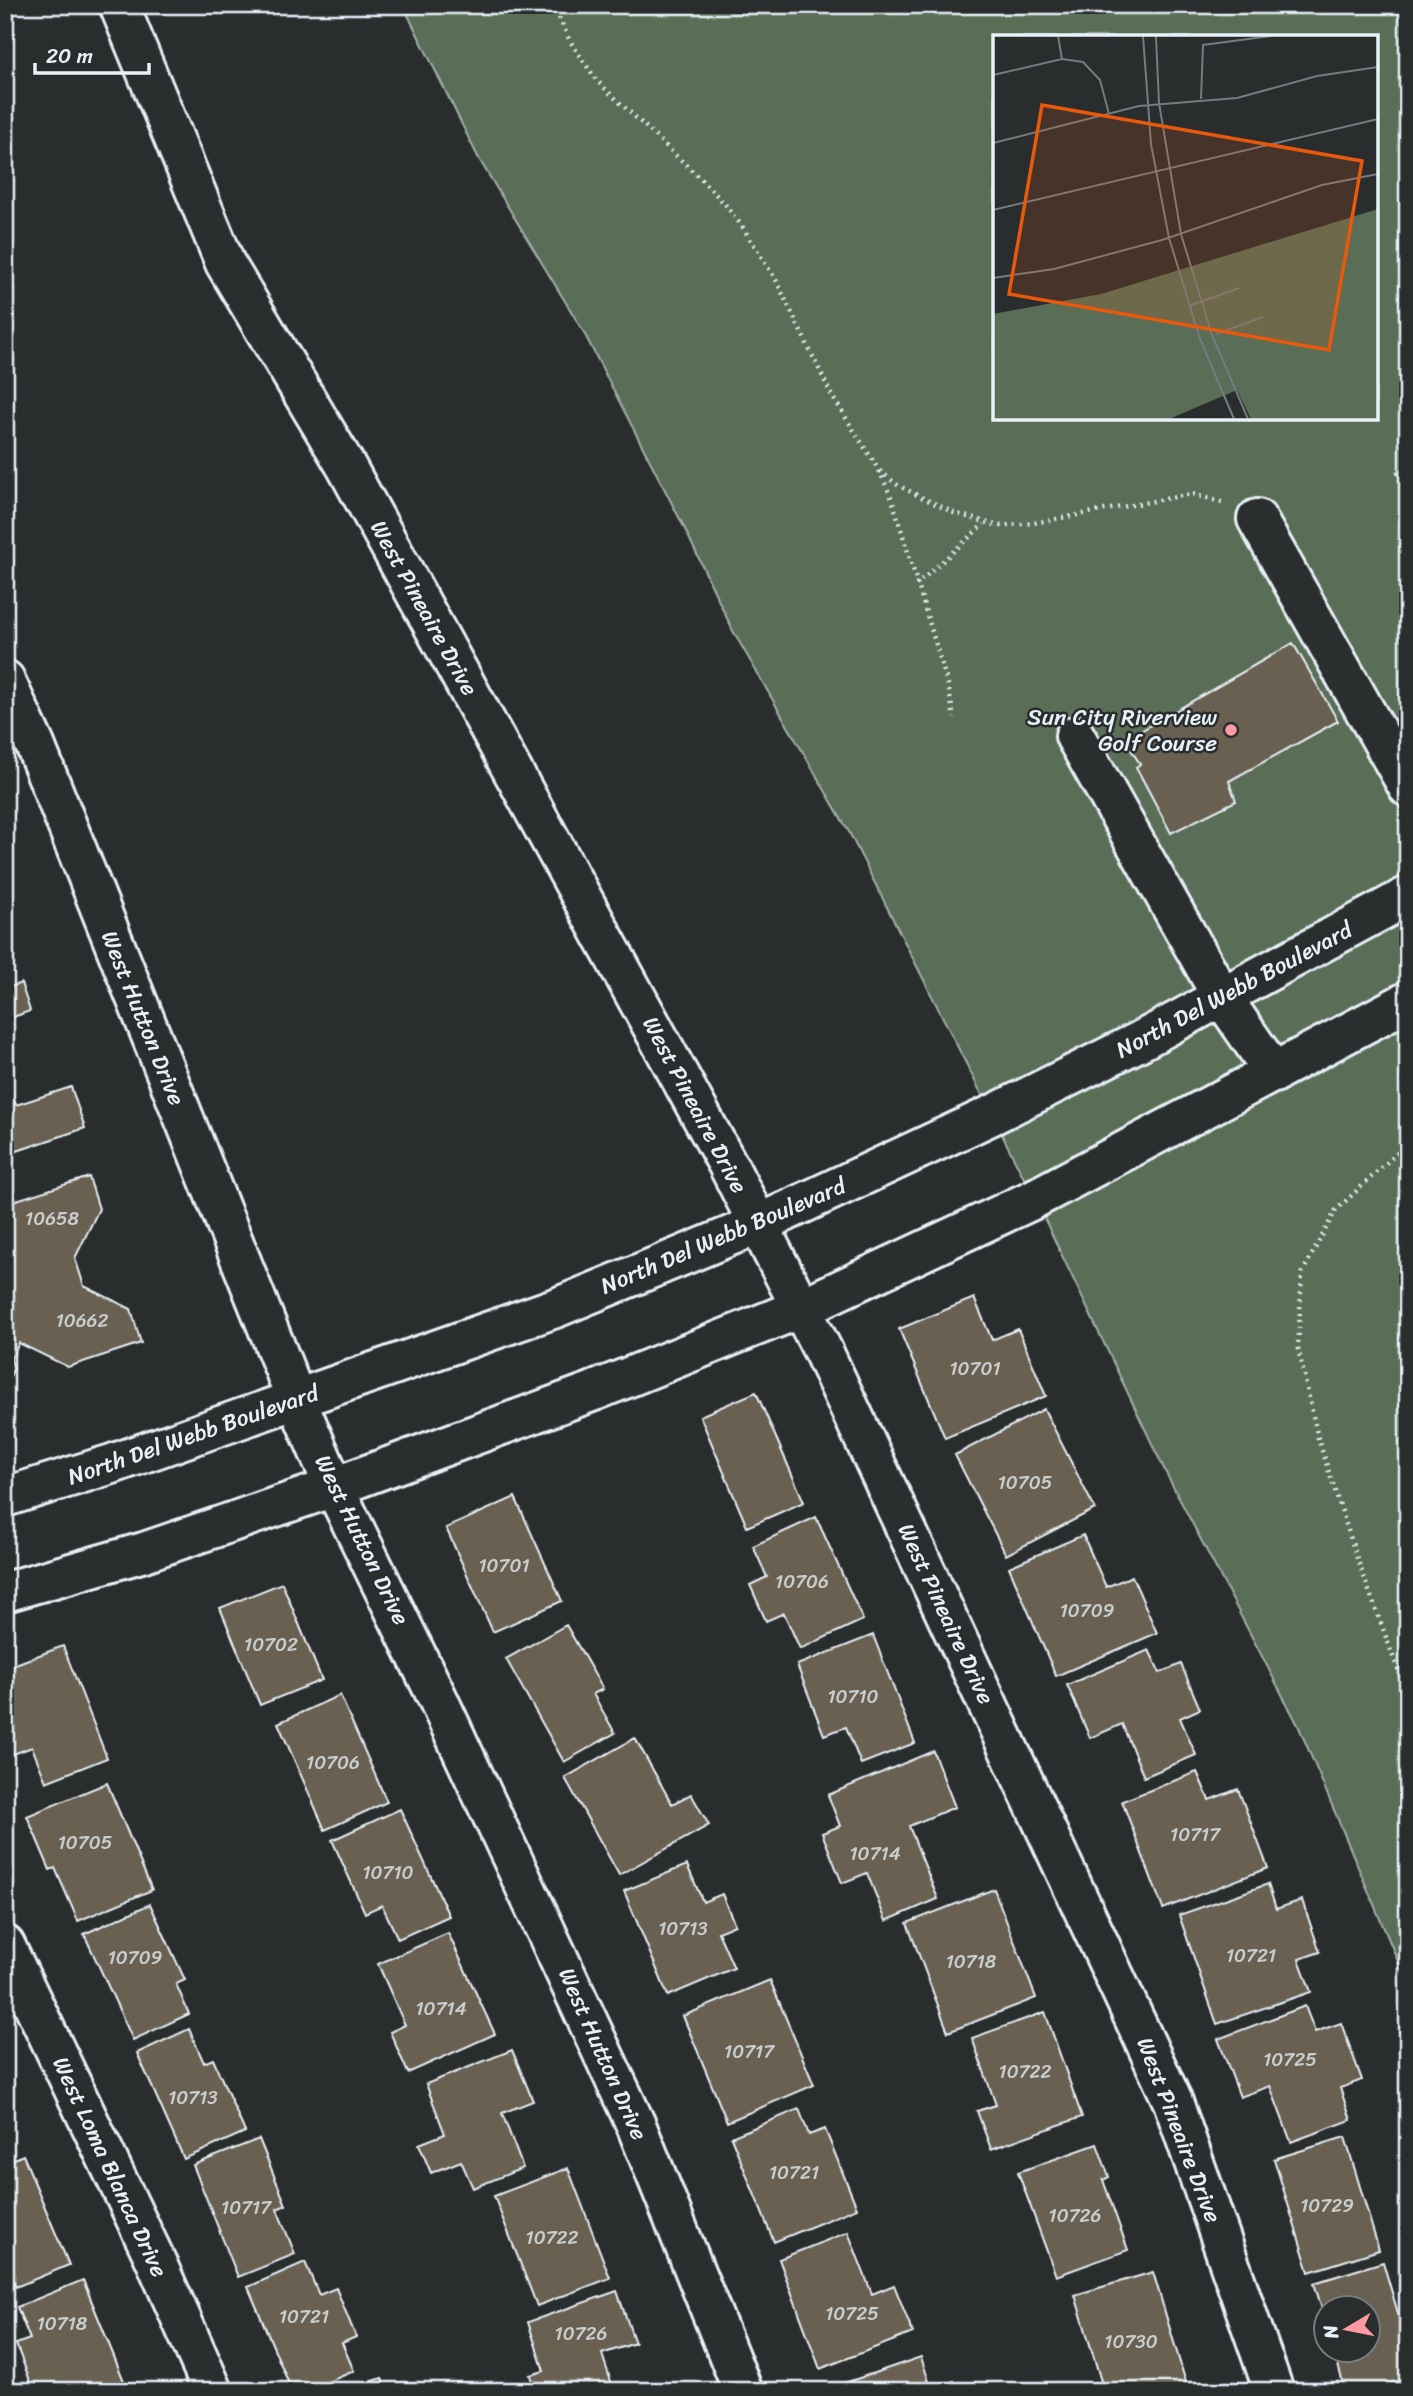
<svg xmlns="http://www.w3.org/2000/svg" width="1413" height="2396" font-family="Sriracha,sans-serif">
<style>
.green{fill:#5a6d57;stroke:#a1afa8;stroke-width:2;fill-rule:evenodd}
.building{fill:#696051;stroke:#e8f1f8;stroke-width:2}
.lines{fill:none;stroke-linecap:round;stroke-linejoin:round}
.minor-casing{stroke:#e8f1f8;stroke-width:44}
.path{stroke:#e8f1f8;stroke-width:4.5;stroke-dasharray:2 5;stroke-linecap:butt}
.minor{stroke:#2a2d2e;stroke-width:38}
.poi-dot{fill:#ff9aa2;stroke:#2a2d2e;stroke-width:2.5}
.labels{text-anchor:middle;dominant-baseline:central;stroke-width:5;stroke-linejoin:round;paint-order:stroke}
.number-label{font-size:19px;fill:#c8cdce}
.street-label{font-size:23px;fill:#e8f1f8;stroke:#2a2d2e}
.poi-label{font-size:23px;fill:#e8f1f8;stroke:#2a2d2e;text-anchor:end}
.inset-road{fill:none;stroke:#767b7f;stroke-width:2}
.view{fill:#e8590c;fill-opacity:0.15;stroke:#e8590c;stroke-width:3.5}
.inset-edge{fill:none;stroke:#e8f1f8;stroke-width:3.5}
</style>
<rect width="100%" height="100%" fill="#2a2d2e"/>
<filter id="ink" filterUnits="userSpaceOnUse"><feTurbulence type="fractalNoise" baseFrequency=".0143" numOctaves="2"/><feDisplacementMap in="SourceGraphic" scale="14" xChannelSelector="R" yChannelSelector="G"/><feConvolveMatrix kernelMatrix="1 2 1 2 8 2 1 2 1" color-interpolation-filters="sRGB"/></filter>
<g filter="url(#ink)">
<path class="green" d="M403,5H1408V1985L1298,1725L1167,1475L1047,1224L979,1089L849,832L733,631L683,525L583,331L479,159ZM995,37H1376V418H995Z"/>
<path class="building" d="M1293,643L1338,721L1229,781L1236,801L1171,833L1136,767L1140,764L1125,740Z
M21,983L30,1011L5,1020V989Z
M5,1072L16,1105L71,1087L85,1128L5,1155Z
M89,1177L99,1209L75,1258L84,1286L131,1309L141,1343L68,1367L19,1343L11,1359L14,1368L5,1387V1218L13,1201Z
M974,1298L992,1340L1018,1329L1046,1396L945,1438L899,1329Z
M756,1392L804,1502L747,1527L700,1416Z
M1044,1409L1095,1509L1006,1555L955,1455Z
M515,1497L562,1601L493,1632L446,1528Z
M816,1517L863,1620L800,1649L784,1613L766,1621L750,1585L767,1577L753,1546Z
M1083,1535L1106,1587L1132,1576L1157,1633L1056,1676L1009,1567Z
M282,1583L322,1680L260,1705L220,1608Z
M566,1625L603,1689L593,1694L615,1733L564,1762L506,1659Z
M873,1635L915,1743L861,1764L846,1727L824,1735L797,1665Z
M63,1646L107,1758L46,1782L32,1747L5,1757V1668Z
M1149,1650L1160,1673L1181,1664L1200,1709L1180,1718L1196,1755L1144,1777L1122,1724L1090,1738L1067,1685Z
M340,1695L387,1802L325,1830L278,1723Z
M635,1738L672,1804L691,1794L709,1825L619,1875L565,1778Z
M933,1751L955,1807L909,1826L938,1899L886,1921L867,1873L842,1883L822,1833L840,1826L828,1795Z
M1197,1772L1209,1800L1238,1789L1268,1868L1163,1909L1122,1801Z
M107,1783L152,1890L78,1921L55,1868L50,1870L27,1816Z
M400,1809L449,1916L398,1939L382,1905L365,1913L332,1840Z
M687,1865L703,1902L722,1894L735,1925L718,1932L734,1968L668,1996L624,1891Z
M1268,1884L1276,1909L1302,1900L1320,1952L1299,1959L1311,1992L1217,2024L1179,1915Z
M994,1889L1036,1998L948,2032L907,1923Z
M150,1904L185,1980L176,1984L189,2014L133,2040L84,1934Z
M448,1933L495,2034L408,2073L390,2032L405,2025L378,1964Z
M770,1980L814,2085L727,2122L683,2016Z
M1305,2006L1315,2032L1341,2023L1362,2080L1340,2088L1351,2120L1291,2142L1270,2086L1240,2097L1218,2039Z
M1045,2012L1082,2117L991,2149L977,2111L996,2105L972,2038Z
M189,2029L204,2063L213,2059L245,2132L184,2159L137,2053Z
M512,2050L533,2101L502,2113L523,2168L473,2188L461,2161L431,2173L419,2144L445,2134L426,2084Z
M799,2109L809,2135L825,2129L857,2208L774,2242L731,2137Z
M1345,2137L1379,2250L1309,2272L1274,2159Z
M259,2139L286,2205L277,2209L295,2254L238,2277L193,2165Z
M1097,2144L1109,2177L1103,2180L1128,2250L1056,2276L1018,2172Z
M23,2155L69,2265L16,2287L5,2262V2163Z
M568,2168L610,2278L537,2306L494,2196Z
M848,2232L872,2294L894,2285L913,2333L820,2369L779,2259Z
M305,2262L319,2295L336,2288L356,2337L342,2343L354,2371L307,2391H292L248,2287Z
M1383,2262L1408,2347V2378L1365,2391H1345L1334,2350H1368V2308H1326V2322L1314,2283Z
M1153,2272L1187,2386L1171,2391H1104L1075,2295Z
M83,2280L126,2386L115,2391H53L51,2387L34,2391L16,2344L30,2339L17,2307Z
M617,2291L635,2343L602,2354L614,2391H535L530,2375L544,2371L528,2322Z
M921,2357L931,2388L954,2381L957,2391H834L833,2387Z
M382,2378L386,2391H343Z"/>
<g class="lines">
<g class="minor-casing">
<path id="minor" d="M119,5L225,263L346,466L728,1165L824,1353L1173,2102L1274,2391
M1257,519L1408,787
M5,680L35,745L297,1401L334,1487L438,1699L636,2125L743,2391
M1075,736L1222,997L1274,1073
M5,1497L112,1464L558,1307L759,1224L992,1115L1140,1041L1408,896
M5,1592L144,1552L334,1487L594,1391L801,1308L1030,1201L1408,1001
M5,1945L154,2257L213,2391"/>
</g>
<path class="path" d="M553,5L570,41L597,81L702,180L724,203L742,226L776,280L832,396L879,470L892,499L948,685L954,718
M880,471L899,486L954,513L999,526L1034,523L1192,494L1225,503
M1396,473L1408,470
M916,585L984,524
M1408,1143L1336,1210L1302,1273L1298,1348L1318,1438L1357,1558L1408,1697"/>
<use href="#minor" class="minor"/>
</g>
</g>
<circle class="poi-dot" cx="1231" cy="730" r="7"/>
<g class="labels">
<g class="number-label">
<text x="52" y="1218">10658</text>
<text x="82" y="1320">10662</text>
<text x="975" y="1368">10701</text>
<text x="1025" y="1482">10705</text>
<text x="504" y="1565">10701</text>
<text x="802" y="1581">10706</text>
<text x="1087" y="1610">10709</text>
<text x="271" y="1644">10702</text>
<text x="853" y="1696">10710</text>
<text x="333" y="1762">10706</text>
<text x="1195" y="1834">10717</text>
<text x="85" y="1842">10705</text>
<text x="875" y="1853">10714</text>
<text x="388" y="1872">10710</text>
<text x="683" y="1928">10713</text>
<text x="1251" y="1955">10721</text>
<text x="135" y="1957">10709</text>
<text x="971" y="1961">10718</text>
<text x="441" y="2008">10714</text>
<text x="749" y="2051">10717</text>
<text x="1290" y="2059">10725</text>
<text x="1025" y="2071">10722</text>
<text x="193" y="2097">10713</text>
<text x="794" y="2172">10721</text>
<text x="1327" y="2205">10729</text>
<text x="246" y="2207">10717</text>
<text x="1075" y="2215">10726</text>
<text x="552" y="2237">10722</text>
<text x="852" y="2313">10725</text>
<text x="304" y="2316">10721</text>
<text x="62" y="2323">10718</text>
<text x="581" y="2333">10726</text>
<text x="1131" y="2341">10730</text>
</g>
<g class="street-label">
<text transform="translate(424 608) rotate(61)">West Pineaire Drive</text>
<text transform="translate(1234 990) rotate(-28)">North Del Webb Boulevard</text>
<text transform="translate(143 1018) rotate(68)">West Hutton Drive</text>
<text transform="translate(695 1105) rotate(62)">West Pineaire Drive</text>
<text transform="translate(723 1236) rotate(-23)">North Del Webb Boulevard</text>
<text transform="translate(193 1435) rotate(-19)">North Del Webb Boulevard</text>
<text transform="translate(362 1540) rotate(64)">West Hutton Drive</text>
<text transform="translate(946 1614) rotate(65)">West Pineaire Drive</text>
<text transform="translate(603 2054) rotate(66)">West Hutton Drive</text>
<text transform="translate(1179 2130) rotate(69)">West Pineaire Drive</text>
<text transform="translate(110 2167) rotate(65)">West Loma Blanca Drive</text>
</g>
<g class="poi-label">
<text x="1217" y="717">Sun City Riverview<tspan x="1217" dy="26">Golf Course</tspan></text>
</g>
</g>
<g transform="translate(993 35)">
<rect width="385" height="385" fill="#2a2d2e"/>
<path d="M385,174V384H258L244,355L176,384H0V279L108,259Z" fill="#5a6d57"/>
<path class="inset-road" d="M65,1L69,24M150,1L158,109L176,203L207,304L241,384M163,1L166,68L188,199L219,300L255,384M0,40L69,24L90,27L107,45L116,79M208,64L210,10L278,1M0,108L146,71L244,63L324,41L385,32M0,175L385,84M0,243L61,234L169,205L329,150L385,139M196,271L246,253M223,299L270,282"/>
<path class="view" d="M49,70L369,126L336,315L16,259Z"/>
<rect width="385" height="385" class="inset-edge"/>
</g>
<rect width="1413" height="2396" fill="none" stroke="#2a2d2e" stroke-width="28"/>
<rect x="14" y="14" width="1385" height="2368" fill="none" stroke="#e8f1f8" stroke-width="2.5" filter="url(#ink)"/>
<g transform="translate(1347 2329) rotate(260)"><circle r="33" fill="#2a2d2e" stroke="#767b7f" stroke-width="2"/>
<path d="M0-5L12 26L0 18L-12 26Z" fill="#ff9aa2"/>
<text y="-10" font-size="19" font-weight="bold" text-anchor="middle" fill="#e8f1f8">N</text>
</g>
<path d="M35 63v10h114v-10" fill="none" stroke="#e8f1f8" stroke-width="3.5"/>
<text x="46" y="63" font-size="21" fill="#e8f1f8" stroke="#2a2d2e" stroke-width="5" paint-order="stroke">20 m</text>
</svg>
